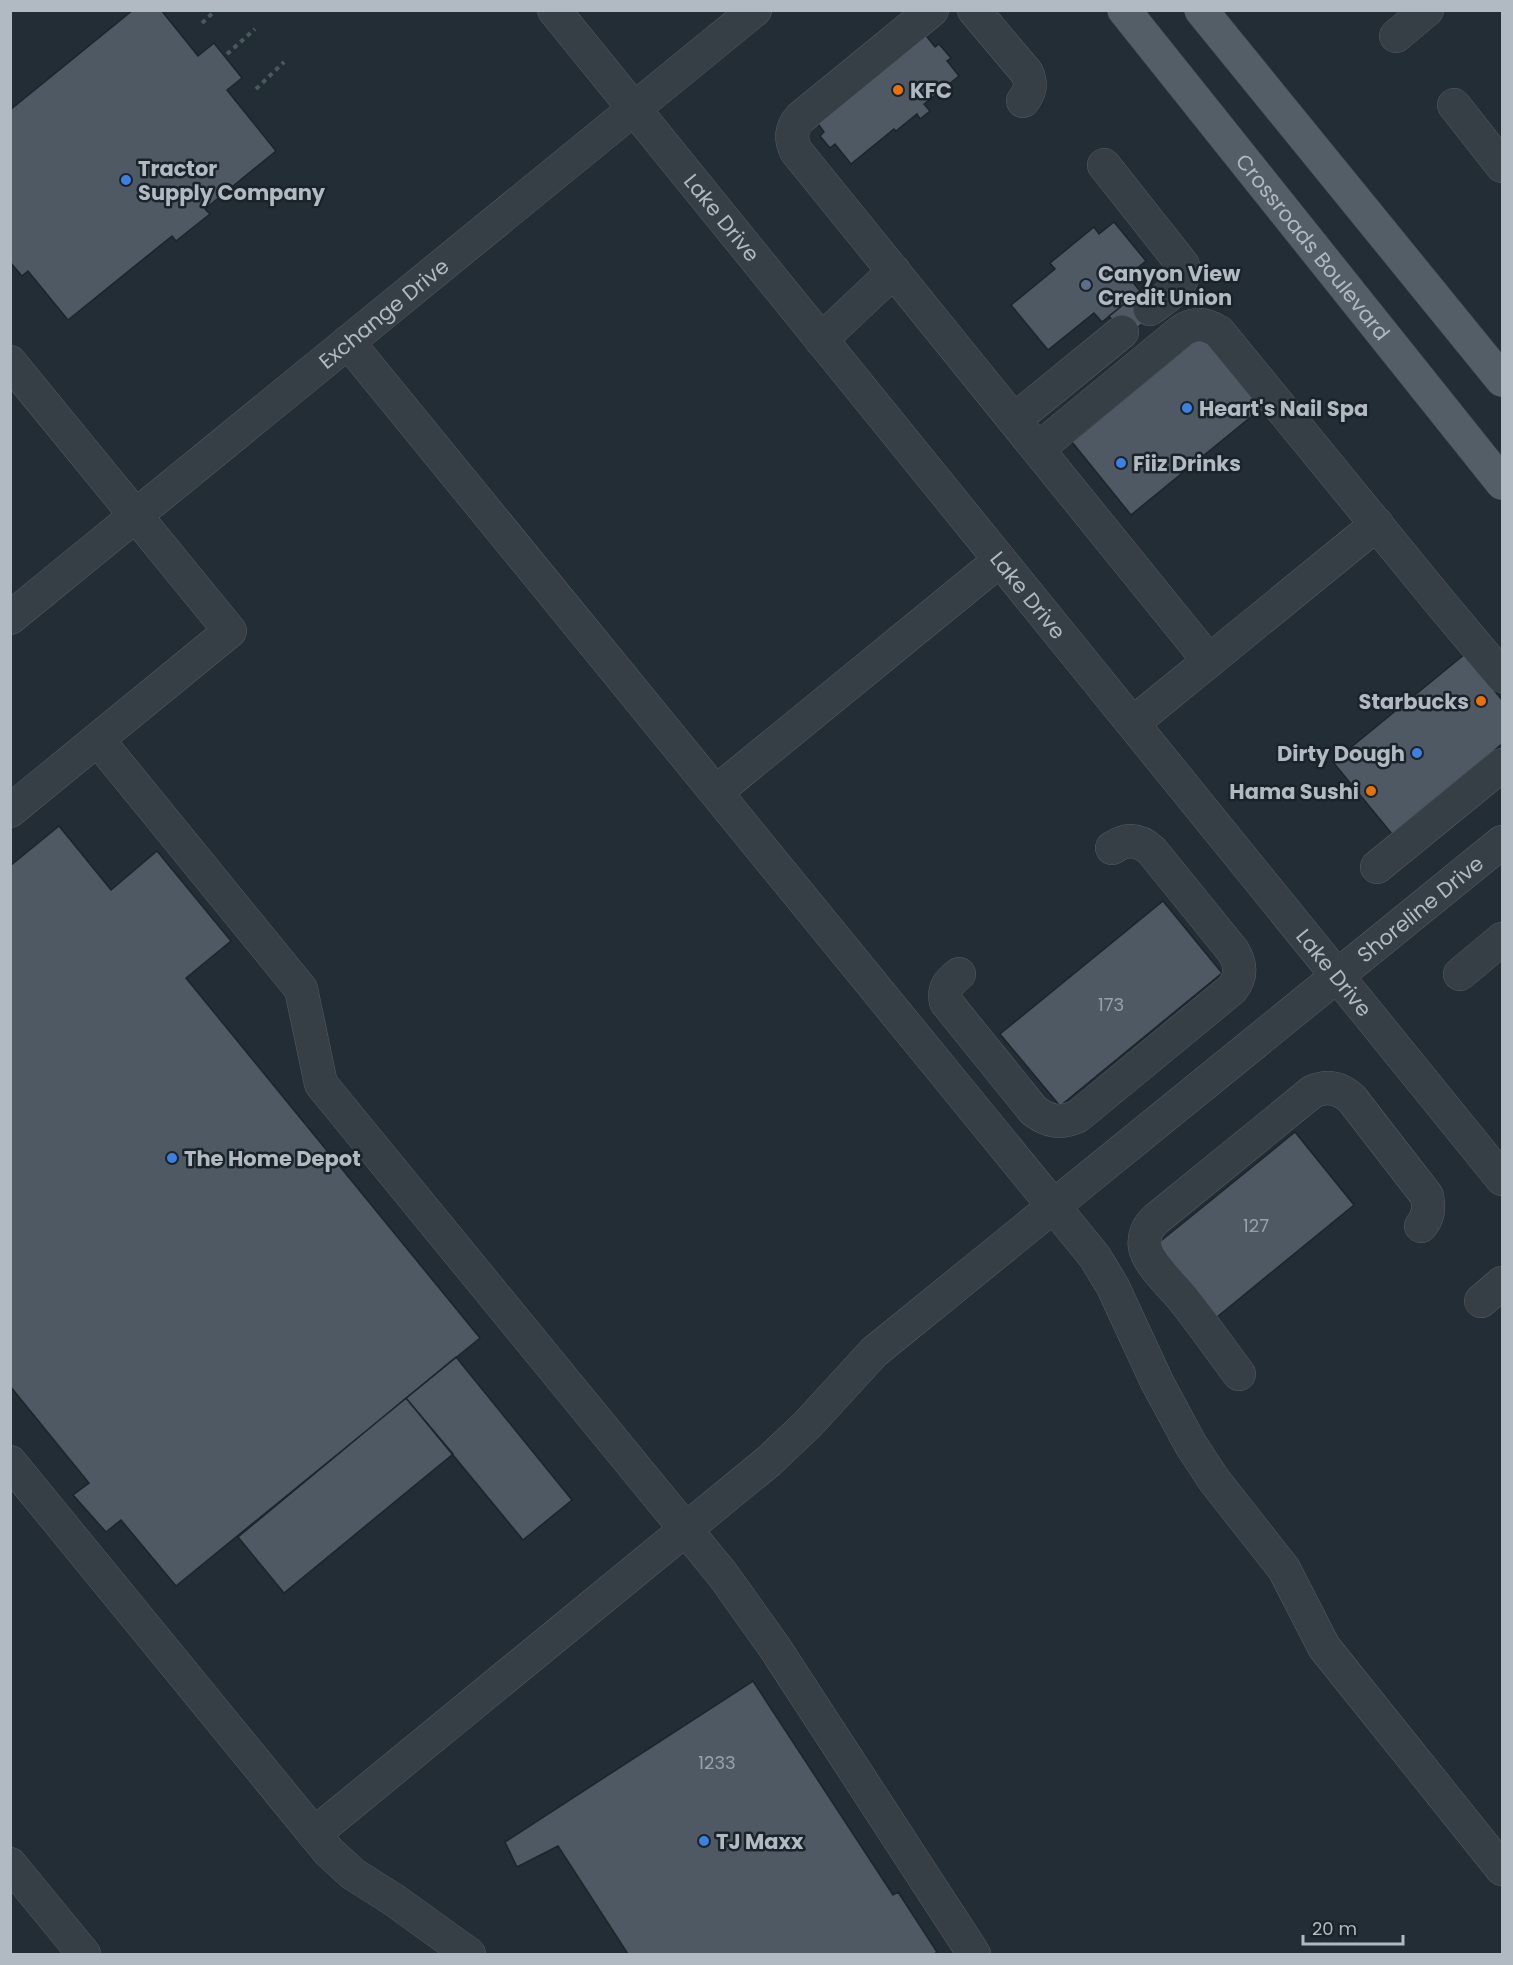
<svg xmlns="http://www.w3.org/2000/svg" width="1513" height="1965" font-family="Poppins,sans-serif">
<style>
.building{fill:#4e5963;stroke:#1d252c;stroke-width:1.5}
.lines{fill:none;stroke-linecap:round;stroke-linejoin:round}
.minor-casing{stroke:#545c63;stroke-width:34}
.major-casing{stroke:#424a52;stroke-width:34}
.path{stroke:#495a5a;stroke-width:4;stroke-dasharray:4.5 4.5;stroke-linecap:butt}
.minor{stroke:#363e46;stroke-width:33}
.major{stroke:#545e66;stroke-width:33}
.food-dot{fill:#e8710a;stroke:#1b232a;stroke-width:2}
.shop-dot{fill:#3f7fe0;stroke:#1b232a;stroke-width:2}
.service-dot{fill:#5c6f8a;stroke:#1b232a;stroke-width:2}
.labels{text-anchor:middle;dominant-baseline:central;stroke-width:5;stroke-linejoin:round;paint-order:stroke}
.number-label{font-size:18px;fill:#98a1aa}
.poi-label{font-size:21px;font-weight:bold;fill:#b1b9c2;stroke:#1b232a;text-anchor:start}
.street-label{font-size:21px;fill:#b1b9c2;stroke:#1b232a}
</style>
<rect width="100%" height="100%" fill="#232d35"/>
<path class="building" d="M133,10H161L198,56L214,43L242,78L227,90L276,151L205,209L210,214L176,241L172,236L68,320L28,271L22,276L10,262V110Z
M924,33L935,47L939,44L951,58L947,61L959,76L924,104L930,111L920,119L917,114L896,131L894,129L851,164L835,144L830,148L820,136L824,132L816,121Z
M1114,222L1146,261L1131,273L1134,277L1131,280L1140,291L1102,322L1094,313L1048,350L1011,305L1055,269L1050,263L1094,227L1099,234Z
M1138,293L1154,314L1126,337L1109,316Z
M1203,334L1263,407L1131,515L1072,442Z
M1465,654L1502,700V744L1392,834L1333,762Z
M59,826L111,890L157,851L231,941L186,978L480,1338L176,1586L121,1520L106,1532L73,1495L89,1483L10,1386V866Z
M1163,901L1222,973L1060,1106L1000,1034Z
M1295,1132L1354,1205L1217,1317L1157,1244Z
M456,1357L572,1500L523,1540L406,1398Z
M406,1398L453,1454L284,1593L238,1537Z
M753,1681L893,1895L898,1892L937,1952L934,1954H628L558,1846L517,1867L505,1842Z"/>
<g class="lines">
<g class="minor-casing">
<g id="minor">
<path id="s1" d="M554,10L1502,1179"/>
<path d="M932,10L800,118C791,128 790,139 796,151L1209,661"/>
<path d="M974,10L1027,73C1032,85 1030,92 1023,101"/>
<path d="M1396,36L1427,10"/>
<path d="M1454,105L1502,166"/>
<path d="M1104,165L1183,265C1186,287 1166,297 1150,309"/>
<path d="M821,340L894,271"/>
<path d="M348,342L1095,1257L1113,1287L1157,1382L1191,1445L1214,1480L1284,1569L1324,1647L1502,1869"/>
<path d="M10,362L230,631L10,811"/>
<path d="M1014,420L1122,332"/>
<path d="M1038,449L1180,332C1194,322 1205,323 1219,332L1439,601L1502,676"/>
<path id="s2" d="M10,618L755,10"/>
<path d="M1133,723L1377,524"/>
<path d="M98,740L301,989L321,1084L723,1575L775,1648L974,1954"/>
<path d="M716,792L1000,560"/>
<path d="M1377,867L1502,765"/>
<path d="M959,974C949,982 943,988 946,1002L1034,1111C1049,1122 1061,1124 1078,1116L1232,989C1242,976 1241,964 1233,951L1152,851C1139,839 1127,838 1112,848"/>
<path d="M1460,974L1502,939"/>
<path d="M1481,1301L1502,1283"/>
<path d="M1239,1374C1220,1349 1203,1324 1183,1299C1172,1285 1148,1264 1145,1247C1143,1236 1148,1226 1156,1219L1312,1092C1327,1085 1340,1088 1352,1099L1427,1196C1429,1208 1429,1216 1421,1226"/>
<path d="M10,1462L329,1852L353,1874L394,1900L469,1954"/>
<path id="s3" d="M314,1834L769,1461L808,1424L874,1352L1502,842"/>
<path d="M10,1864L84,1954"/>
</g>
</g>
<g class="major-casing">
<g id="major">
<path id="s4" d="M1124,10L1502,483"/>
<path d="M1201,10L1502,380"/>
</g>
</g>
<path class="path" d="M202,23L216,10
M227,54L255,29
M256,89L284,62"/>
<use href="#minor" class="minor"/>
<use href="#major" class="major"/>
</g>
<g class="food-dot">
<circle cx="898" cy="90" r="6"/>
<circle cx="1481" cy="701" r="6"/>
<circle cx="1371" cy="791" r="6"/>
</g>
<g class="shop-dot">
<circle cx="126" cy="180" r="6"/>
<circle cx="1187" cy="408" r="6"/>
<circle cx="1121" cy="463" r="6"/>
<circle cx="1417" cy="753" r="6"/>
<circle cx="172" cy="1158" r="6"/>
<circle cx="704" cy="1841" r="6"/>
</g>
<circle class="service-dot" cx="1086" cy="285" r="6"/>
<g class="labels">
<g class="number-label">
<text x="1111" y="1004">173</text>
<text x="1256" y="1225">127</text>
<text x="717" y="1762">1233</text>
</g>
<g class="poi-label">
<text x="910" y="90">KFC</text>
<text x="138" y="168">Tractor<tspan x="138" dy="24">Supply Company</tspan></text>
<text x="1098" y="273">Canyon View<tspan x="1098" dy="24">Credit Union</tspan></text>
<text x="1199" y="408">Heart's Nail Spa</text>
<text x="1133" y="463">Fiiz Drinks</text>
<text x="1469" y="701" text-anchor="end">Starbucks</text>
<text x="1405" y="753" text-anchor="end">Dirty Dough</text>
<text x="1359" y="791" text-anchor="end">Hama Sushi</text>
<text x="184" y="1158">The Home Depot</text>
<text x="716" y="1841">TJ Maxx</text>
</g>
<g class="street-label">
<text stroke="none"><textPath href="#s1" startOffset="267">Lake Drive</textPath></text>
<text stroke="none"><textPath href="#s4" startOffset="303">Crossroads Boulevard</textPath></text>
<text stroke="none"><textPath href="#s2" startOffset="482">Exchange Drive</textPath></text>
<text stroke="none"><textPath href="#s1" startOffset="753">Lake Drive</textPath></text>
<text stroke="none"><textPath href="#s3" startOffset="1443">Shoreline Drive</textPath></text>
<text stroke="none"><textPath href="#s1" startOffset="1239">Lake Drive</textPath></text>
</g>
</g>
<rect width="1513" height="1965" fill="none" stroke="#b1b9c2" stroke-width="24"/>
<path d="M1303 1935v9h100v-9" fill="none" stroke="#b1b9c2" stroke-width="3"/>
<text x="1312" y="1935" font-size="18" fill="#b1b9c2" stroke="#1b232a" stroke-width="4.5" paint-order="stroke">20 m</text>
</svg>
